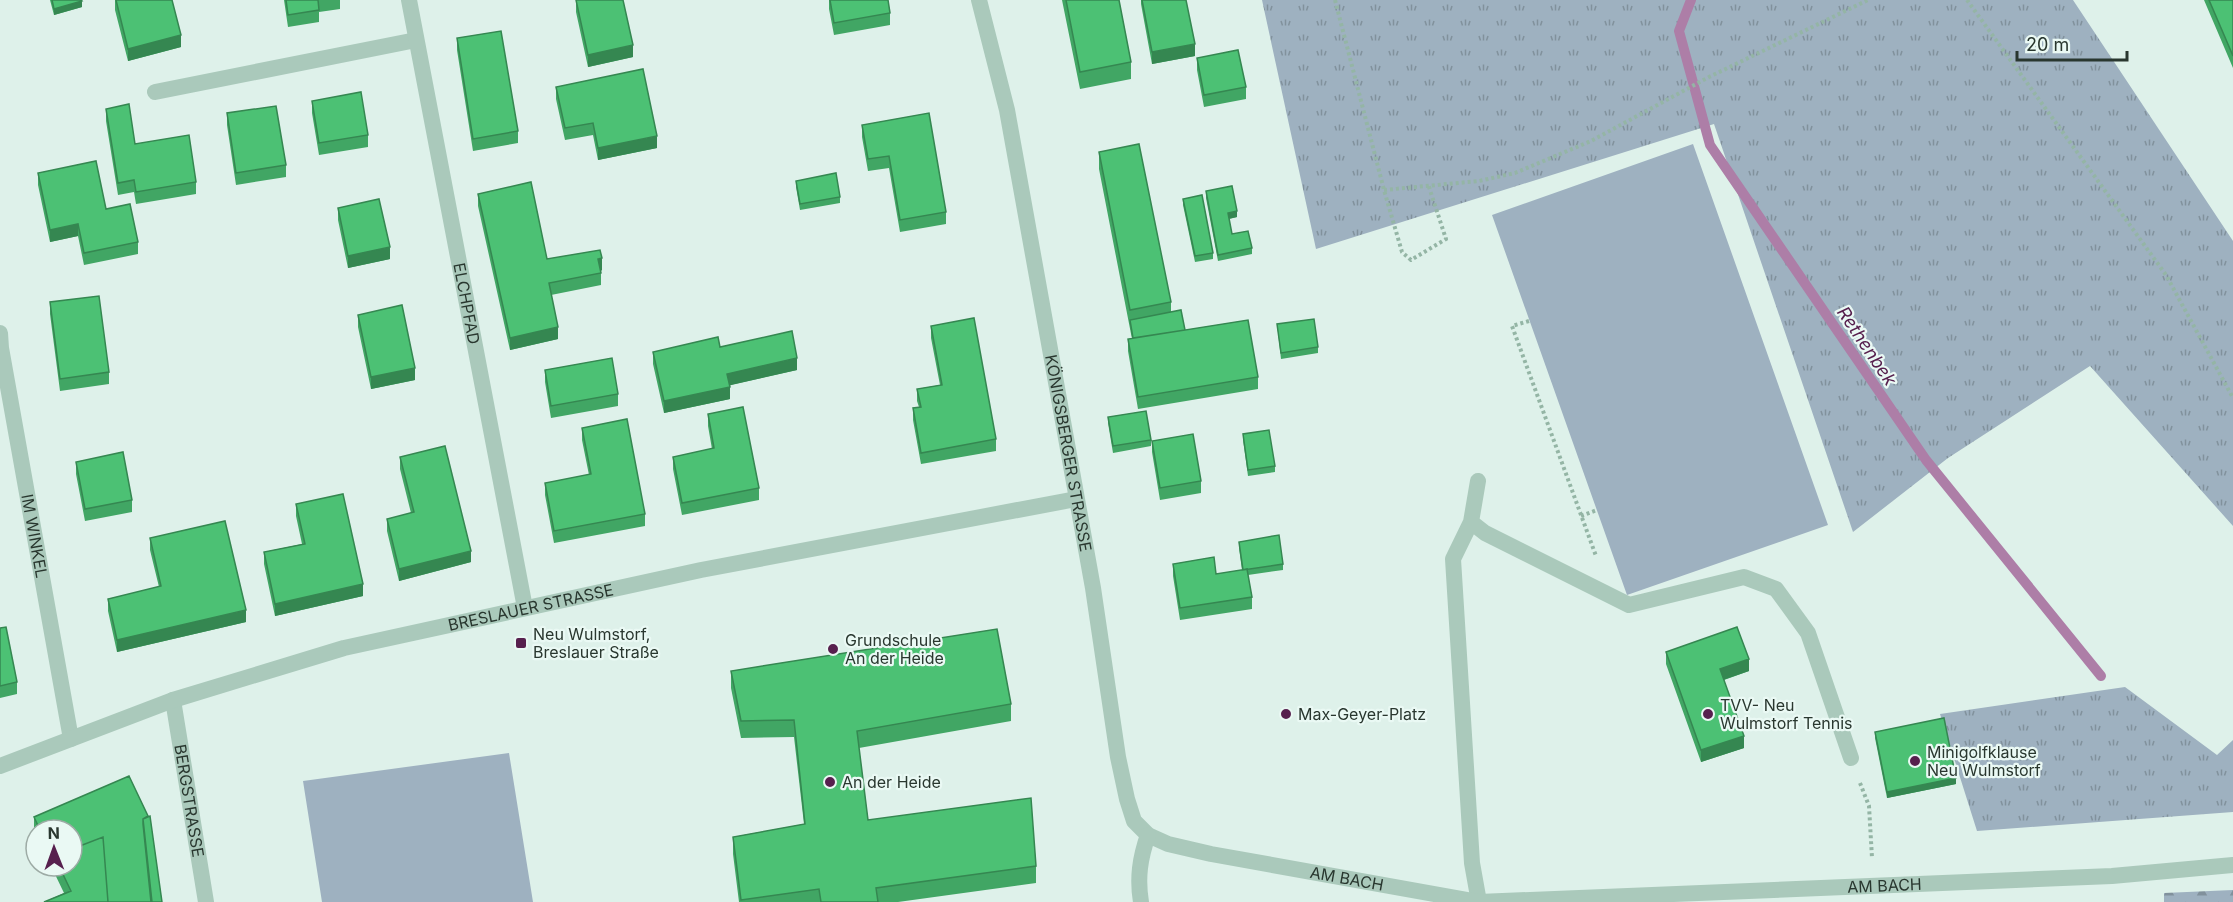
<svg xmlns="http://www.w3.org/2000/svg" width="2233" height="902" font-family="Inter,sans-serif">
<style>
.grass{fill:url(#grass-tufts)}
.forest{fill:url(#forest-firs)}
.pitch{fill:#9eb1c0}
.lines{fill:none;stroke-linecap:round;stroke-linejoin:round}
.stream{stroke:#ad7ea7;stroke-width:10}
.path{stroke:#94b5a5;stroke-width:4;stroke-dasharray:3 3;stroke-linecap:butt}
.service{stroke:#aac9bb;stroke-width:16}
.minor{stroke:#aac9bb;stroke-width:16}
.wall{fill:#41a664}
.shaded-wall{fill:#358751}
.building{fill:#4cc174;stroke:#358751;stroke-width:1.5}
.poi-dot{fill:#57204e;stroke:#eaf9f4;stroke-width:2}
.labels{text-anchor:middle;dominant-baseline:central;stroke-width:4.5;stroke-linejoin:round;paint-order:stroke}
.street-label{font-size:16px;fill:#29372f;stroke:#eaf9f4}
.poi-label{font-size:16px;fill:#29372f;stroke:#eaf9f4;text-anchor:start}
.water-label{font-size:18px;font-style:italic;fill:#57204e;stroke:#eaf9f4}
</style>
<defs>
<pattern id="grass-tufts" width="24" height="20" patternUnits="userSpaceOnUse" patternTransform="scale(1.5)"><rect width="24" height="20" fill="#9eb1c0"/><path d="M3 7l-1-3M5 7V3M7 7l1-3M15 17l-1-3M17 17v-4M19 17l1-3" fill="none" stroke="#81919c"/></pattern>
<pattern id="forest-firs" width="22" height="20" patternUnits="userSpaceOnUse" patternTransform="scale(1.5)"><rect width="22" height="20" fill="#9eb1c0"/><path d="M5 1l3.5 6h-7zM16 11l3.5 6h-7z" fill="#81919c"/></pattern>
</defs>
<rect width="100%" height="100%" fill="#def1ea"/>
<path class="grass" d="M1262,0H2073L2233,241V526L2090,366L1948,458L1853,532L1714,124L1316,249Z
M2125,687L2217,755L2233,740V812L1977,831L1940,714Z"/>
<path class="forest" d="M2233,890V902H2164V893Z"/>
<path class="pitch" d="M1693,144L1828,525L1627,595L1492,215Z
M509,753L533,902H322L303,781Z"/>
<g class="lines">
<path class="stream" d="M1691,0L1679,31L1710,145L1926,460L2101,676"/>
<path class="path" d="M1335,0L1384,190L1402,252L1411,260L1446,239L1428,184
M1967,0L2166,275L2233,398
M1384,190L1479,181L1515,173L1591,141L1709,77L1868,0
M1529,321L1512,326L1596,556
M1581,516L1597,510
M1860,783L1869,806L1872,858"/>
<path class="service" d="M155,92L416,40
M1478,481L1471,522L1453,559L1472,863L1479,902
M1471,522L1485,533L1629,605L1744,577L1776,589L1808,633L1851,758"/>
<g class="minor">
<path id="s1" d="M409,0L525,608"/>
<path id="s2" d="M979,0L1007,110L1093,588L1118,757L1127,799L1134,821L1148,835L1168,844L1211,854L1479,902L2112,876L2233,865"/>
<path id="s3" d="M0,333L1,348L71,739"/>
<path id="s4" d="M173,700L206,902"/>
<path id="s5" d="M0,766L173,700L344,648L701,570L1076,499"/>
<path d="M1141,902C1137,878 1140,858 1148,835"/>
</g>
</g>
<path class="wall" d="M50,0H81L82,7L54,15Z
M115,0H172L181,47L128,61L115,10Z
M284,0H340V9L319,12V22L288,27Z
M576,0L633,57L588,67L576,12Z
M829,0H888L890,13V25L834,35L829,9Z
M1062,0H1119L1131,62V79L1080,89Z
M1141,0H1186L1195,56L1152,64L1141,4Z
M2204,0H2233V68Z
M457,38L518,131V143L473,151L457,50Z
M1197,58L1246,87V99L1204,107L1197,70Z
M556,87L657,148L598,160L593,135L565,140L556,99Z
M312,101L368,135V147L319,155L312,113Z
M106,109L135,144L196,182V194L136,204L134,192L118,195L106,121Z
M227,113L286,165V177L236,185L227,125Z
M862,125L946,212V224L900,232L889,168L868,171L862,137Z
M1099,152L1171,302V312L1185,330L1258,377V389L1138,409L1128,351V339H1132L1099,169Z
M38,173L106,209L138,242V254L84,265L78,236L50,242L38,185Z
M796,181L840,197V203L800,210L796,187Z
M1206,191L1237,217L1229,219L1232,234L1252,248V254L1218,261L1206,198Z
M478,194L547,259L602,270L601,271V285L551,295L558,339L510,350L478,206Z
M1183,199L1213,253V259L1195,262L1183,205Z
M338,208L390,259L348,268L338,220Z
M50,302L109,372V384L60,391L50,314Z
M358,315L415,380L371,389L358,327Z
M1277,324L1318,347V353L1281,359Z
M931,326L996,439V451L921,464L913,420V408L919,407L917,401V389L940,385L931,338Z
M720,347L797,370L730,385V399L664,413L653,364V352Z
M545,370L618,394V406L551,418L545,382Z
M708,414L759,488V500L682,515L673,469V457L712,449L708,426Z
M1108,417L1151,440V446L1113,453L1108,423Z
M582,428L645,514V526L554,543L545,495V483L589,475L582,440Z
M1243,434L1275,466V472L1248,476L1243,440Z
M1152,441L1201,481V493L1160,500L1152,452Z
M400,457L471,562L399,581L387,531V519L411,513L400,469Z
M76,462L132,500V512L85,521L76,474Z
M296,504L363,596L275,616L264,564V552L302,544L296,516Z
M150,538L246,622L117,652L108,611V599L159,587L150,550Z
M1239,542L1283,564V570L1248,575L1252,597V609L1180,620L1173,576V564L1216,574L1242,570L1239,548Z
M0,628L17,682V694L0,698Z
M1666,652L1749,671L1724,680L1744,748L1701,762L1666,664Z
M731,671L1011,704V721L859,748L868,820L1036,866V883L898,902H739L733,854V837L804,824L794,737L741,738L731,688Z
M1875,732L1956,784L1887,798L1875,738Z
M129,776L148,816H150L162,902H44L64,893L51,866H72V830H36V833L34,829V817Z"/>
<path class="shaded-wall" d="M82,1V7L54,15V9Z
M181,35V47L128,61V49Z
M1195,44V56L1152,64V52Z
M633,45V57L588,67V55Z
M657,136V148L598,160V148Z
M1237,211V217L1228,219V213Z
M78,224V236L50,242V230Z
M390,247V259L348,268V256Z
M602,258V270L598,271V259Z
M558,327V339L510,350V338Z
M797,358V370L727,386V374Z
M415,368V380L371,389V377Z
M730,387V399L664,413V401Z
M471,551V562L399,581V569Z
M363,584V596L275,616V604Z
M246,610V622L117,652V640Z
M1749,659V671L1720,681V669Z
M1744,736V748L1701,762V750Z
M1956,778V784L1887,798V792Z"/>
<path class="building" d="M52,0H81L82,1L54,9Z
M116,0H172L181,35L128,49Z
M286,0H318L319,10L288,15Z
M576,0H623L633,45L588,55Z
M830,0H888L890,13L834,23Z
M1066,0H1119L1131,62L1080,72Z
M1142,0H1186L1195,44L1152,52Z
M2209,0H2233V56Z
M501,31L518,131L473,139L457,38Z
M1238,50L1246,87L1204,95L1197,58Z
M643,69L657,136L598,148L593,123L565,128L556,87Z
M361,92L368,135L319,143L312,101Z
M129,104L135,144L189,135L196,182L136,192L134,180L118,183L106,109Z
M276,106L286,165L236,173L227,113Z
M929,113L946,212L900,220L889,156L868,159L862,125Z
M1139,144L1171,302L1130,310L1099,152Z
M96,161L106,209L130,204L138,242L84,253L78,224L50,230L38,173Z
M836,173L840,197L800,204L796,181Z
M531,182L547,259L600,250L602,258L598,259L601,273L549,283L558,327L510,338L478,194Z
M1232,186L1237,211L1228,213L1232,234L1248,231L1252,248L1218,255L1206,191Z
M1202,195L1213,253L1195,256L1183,199Z
M379,199L390,247L348,256L338,208Z
M99,296L109,372L60,379L50,302Z
M402,305L415,368L371,377L358,315Z
M1181,310L1185,330L1133,338L1130,320Z
M974,318L996,439L921,453L913,408L921,407L917,389L942,385L931,326Z
M1314,319L1318,347L1281,353L1277,324Z
M1248,320L1258,377L1138,397L1128,339Z
M792,331L797,358L727,374L730,387L664,401L653,352L718,337L720,347Z
M612,358L618,394L551,406L545,370Z
M743,407L759,488L682,503L673,457L714,448L708,414Z
M1146,411L1151,440L1113,446L1108,417Z
M627,419L645,514L554,531L545,483L591,474L582,428Z
M1269,430L1275,466L1248,470L1243,434Z
M1193,434L1201,481L1160,488L1152,441Z
M445,446L471,551L399,569L387,519L414,512L400,457Z
M123,452L132,500L85,509L76,462Z
M343,494L363,584L275,604L264,552L305,544L296,504Z
M225,521L246,610L117,640L108,599L161,586L150,538Z
M1279,535L1283,564L1243,570L1239,542Z
M1214,557L1216,574L1247,569L1252,597L1180,608L1173,564Z
M6,627L17,682L0,686V628Z
M1737,627L1749,659L1720,669L1744,736L1701,750L1666,652Z
M997,629L1011,704L857,731L868,820L1031,798L1036,866L876,888L878,902H821L819,889L741,900L733,837L805,824L794,720L741,721L731,671Z
M1944,718L1956,778L1887,792L1875,732Z
M129,776L148,816L143,819V824L151,902H108L103,837L72,849V830H40L34,817Z
M150,816L162,902H152L143,819Z
M103,837L108,902H44L71,891L59,866H72V849Z"/>
<g class="poi-dot">
<rect x="515" y="637" width="12" height="12" rx="3"/>
<circle cx="833" cy="649" r="6"/>
<circle cx="1286" cy="714" r="6"/>
<circle cx="1708" cy="714" r="6"/>
<circle cx="1915" cy="761" r="6"/>
<circle cx="830" cy="782" r="6"/>
</g>
<g class="labels">
<g class="street-label">
<text stroke="none"><textPath href="#s1" startOffset="309">ELCHPFAD</textPath></text>
<text stroke="none"><textPath href="#s2" startOffset="462">KÖNIGSBERGER STRASSE</textPath></text>
<text stroke="none"><textPath href="#s3" startOffset="206">IM WINKEL</textPath></text>
<text stroke="none"><textPath href="#s5" startOffset="555">BRESLAUER STRASSE</textPath></text>
<text stroke="none"><textPath href="#s4" startOffset="102">BERGSTRASSE</textPath></text>
<text stroke="none"><textPath href="#s2" startOffset="1060">AM BACH</textPath></text>
<text stroke="none"><textPath href="#s2" startOffset="1600">AM BACH</textPath></text>
</g>
<g class="poi-label">
<text x="533" y="634">Neu Wulmstorf,<tspan x="533" dy="18">Breslauer Straße</tspan></text>
<text x="845" y="640">Grundschule<tspan x="845" dy="18">An der Heide</tspan></text>
<text x="1720" y="705">TVV- Neu<tspan x="1720" dy="18">Wulmstorf Tennis</tspan></text>
<text x="1298" y="714">Max-Geyer-Platz</text>
<text x="1927" y="752">Minigolfklause<tspan x="1927" dy="18">Neu Wulmstorf</tspan></text>
<text x="842" y="782">An der Heide</text>
</g>
<g class="water-label">
<text transform="translate(1867 346) rotate(56)">Rethenbek</text>
</g>
</g>
<g transform="translate(54 848) rotate(359)"><circle r="28" fill="#eaf9f4" stroke="#9daba5" stroke-width="1.5"/>
<path d="M0-4.5L10 22L0 15L-10 22Z" fill="#57204e"/>
<text y="-9" font-size="16" font-weight="bold" text-anchor="middle" fill="#29372f">N</text>
</g>
<path d="M2017 51v9h110v-9" fill="none" stroke="#29372f" stroke-width="3"/>
<text x="2026" y="51" font-size="18" fill="#29372f" stroke="#eaf9f4" stroke-width="4.5" paint-order="stroke">20 m</text>
</svg>
